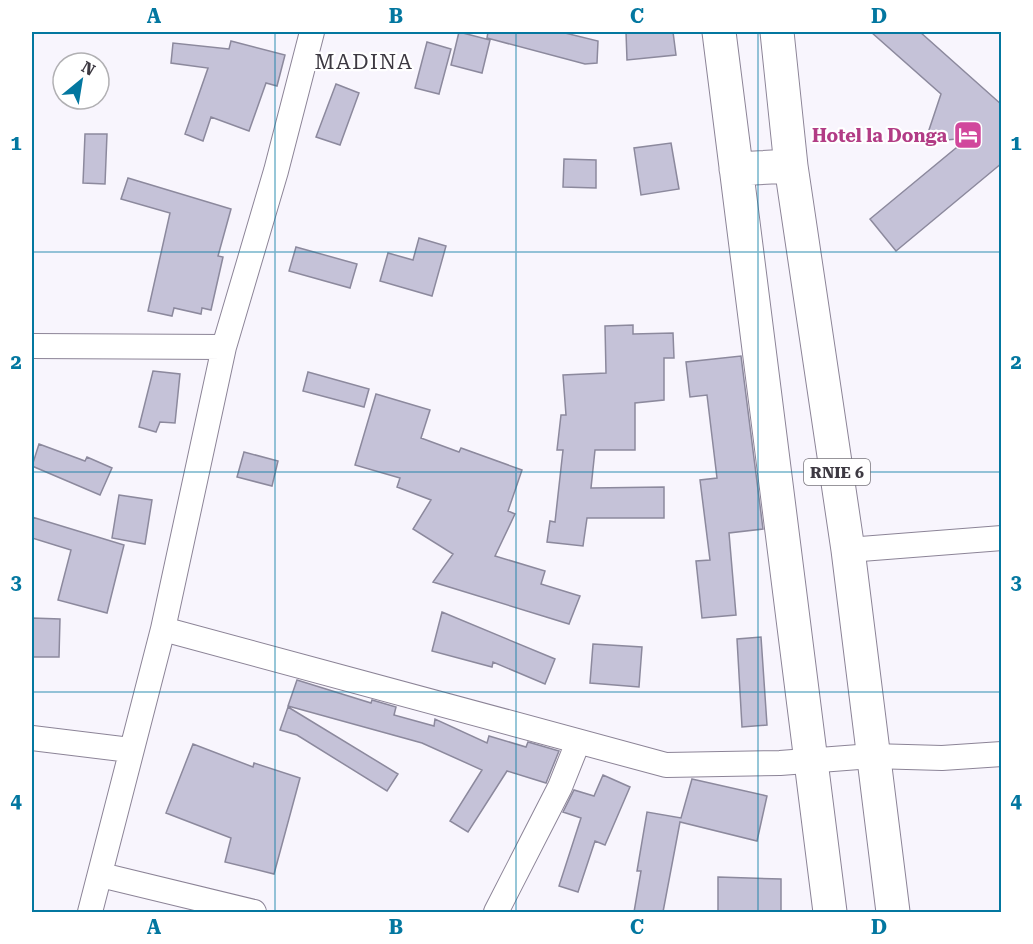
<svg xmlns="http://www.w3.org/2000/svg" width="1033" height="944" font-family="'Roboto Serif',serif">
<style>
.building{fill:#c5c2d8;stroke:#8c899d;stroke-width:1.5}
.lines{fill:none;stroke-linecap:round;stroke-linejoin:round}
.street-casing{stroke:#8c8497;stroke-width:26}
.primary-casing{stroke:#8c8497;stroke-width:35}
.street{stroke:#fff;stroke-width:24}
.primary{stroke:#fff;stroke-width:33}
.grid{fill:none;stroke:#0377a0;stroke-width:1.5;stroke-opacity:0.55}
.labels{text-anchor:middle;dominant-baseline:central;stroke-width:4.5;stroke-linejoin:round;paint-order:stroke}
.shield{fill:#fff;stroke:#77747b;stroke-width:1.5}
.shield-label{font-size:16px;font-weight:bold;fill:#3d3942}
.hotel-label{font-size:18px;font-weight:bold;fill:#b23c85;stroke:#fff;text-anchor:end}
.quarter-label{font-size:21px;letter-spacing:1.5px;fill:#3d3942;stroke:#fff}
.neatline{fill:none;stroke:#0377a0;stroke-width:2}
.grid-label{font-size:20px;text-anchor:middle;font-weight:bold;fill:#0377a0}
</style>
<rect width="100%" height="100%" fill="#f8f5fd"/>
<path class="building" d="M459,32L490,40L482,73L451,65Z
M488,32H561L598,41L597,63L585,64L487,38Z
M626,32H673L676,55L627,60Z
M871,32H920L1002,105V163L896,251L870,219L968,138L925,142L941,94Z
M231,41L285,55L277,86L266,83L249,131L211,117L203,141L185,134L208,68L171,63L173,43L229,49Z
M427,42L451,49L439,94L415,88Z
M336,84L359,93L340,145L316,137Z
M85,134H107L105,184L83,183Z
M671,143L679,189L641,195L634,148Z
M564,159L596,160V188L563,187Z
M128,178L231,209L218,256L223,257L211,310L202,308L201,314L174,308L172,316L148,311L170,213L121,199Z
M419,238L446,246L432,296L380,281L388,253L413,260Z
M296,247L357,264L350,288L289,271Z
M633,325V334L673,333L674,358H664V400L635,403V450H595L591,488L664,487V518H587L583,546L547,542L550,521L555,522L563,450H557L561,415H566L563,375L606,373L605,326Z
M741,356L763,529L729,533L736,615L702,618L696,561L710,560L700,480L717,478L707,395L690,397L686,362Z
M153,371L180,374L175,423L160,422L156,432L139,427Z
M308,372L369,389L364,407L303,391Z
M376,394L430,410L421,438L459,452L461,448L522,470L508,511L515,514L495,556L545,571L541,584L580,596L569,624L433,582L453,554L413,529L431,500L397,487L400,478L355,465Z
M39,444L85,461L87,457L112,468L100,495L32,466Z
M244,452L278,461L272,486L237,477Z
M119,495L152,500L145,544L112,538Z
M32,517L124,545L107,613L58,600L71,550L32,538Z
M442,612L555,659L545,684L493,662L492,667L432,651Z
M32,618L60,619L59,657H32Z
M761,637L767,725L742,727L737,639Z
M593,644L642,647L639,687L590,683Z
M297,680L371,703L372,700L396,707L394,715L434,726L435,719L487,743L489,736L526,747L528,742L559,751L546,783L507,771L468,832L450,821L482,770L422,743L288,706Z
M288,707L398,774L387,791L297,735L280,730Z
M193,744L253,767L254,763L300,778L274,874L225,862L231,838L166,813Z
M603,775L630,787L605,845L595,841L578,892L559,886L581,818L563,812L574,790L594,796Z
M692,779L767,796L757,841L680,822L663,912H634L641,871H637L647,812L681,818Z
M718,877L781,879V912H718Z"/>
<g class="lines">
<g class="street-casing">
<path id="street" d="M32,346L224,347
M848,550L1002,538
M163,629L666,765L780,763L872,756L942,758L1002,754
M32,738L130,750
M101,875L254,912
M90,912L163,629L224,347L276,171L312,32
M496,912L560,787L578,742"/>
</g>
<g class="primary-casing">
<path id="primary" d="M719,32L830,912
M777,32L791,166L848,550L893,912
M736,169L791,166"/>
</g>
<use href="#street" class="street"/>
<use href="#primary" class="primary"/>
</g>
<path class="grid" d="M275,32V912M516,32V912M758,32V912M32,252H1002M32,472H1002M32,692H1002"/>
<defs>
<g id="hotel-square" transform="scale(1.5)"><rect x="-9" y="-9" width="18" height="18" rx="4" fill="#d1479c" stroke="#fff"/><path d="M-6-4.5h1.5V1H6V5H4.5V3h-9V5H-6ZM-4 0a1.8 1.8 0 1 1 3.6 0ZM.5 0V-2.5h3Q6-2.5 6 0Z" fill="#fff"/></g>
</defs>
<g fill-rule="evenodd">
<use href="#hotel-square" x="968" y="135"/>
</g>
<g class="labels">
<rect class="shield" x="804" y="459" width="66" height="26" rx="4.5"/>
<g class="shield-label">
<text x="837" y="472">RNIE 6</text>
</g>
<g class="hotel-label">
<text x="947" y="135">Hotel la Donga</text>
</g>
<g class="quarter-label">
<text x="364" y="62">MADINA</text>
</g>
</g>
<rect width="1033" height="944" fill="none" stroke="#ffffff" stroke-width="66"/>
<g transform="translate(81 81) rotate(30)"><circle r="28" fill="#ffffff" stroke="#b1b0b3" stroke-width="1.5"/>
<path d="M0-4.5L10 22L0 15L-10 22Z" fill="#0377a0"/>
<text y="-9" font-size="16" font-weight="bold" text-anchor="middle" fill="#3d3942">N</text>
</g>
<rect x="33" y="33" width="967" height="878" class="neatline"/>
<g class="grid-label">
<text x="154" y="23">A</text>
<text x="396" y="23">B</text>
<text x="637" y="23">C</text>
<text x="879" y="23">D</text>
<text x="16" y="150">1</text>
<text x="1016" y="150">1</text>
<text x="16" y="369">2</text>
<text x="1016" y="369">2</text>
<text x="16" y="589">3</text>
<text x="1016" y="589">3</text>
<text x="16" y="808">4</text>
<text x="1016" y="808">4</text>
<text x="154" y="934">A</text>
<text x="396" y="934">B</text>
<text x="637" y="934">C</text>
<text x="879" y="934">D</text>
</g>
</svg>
